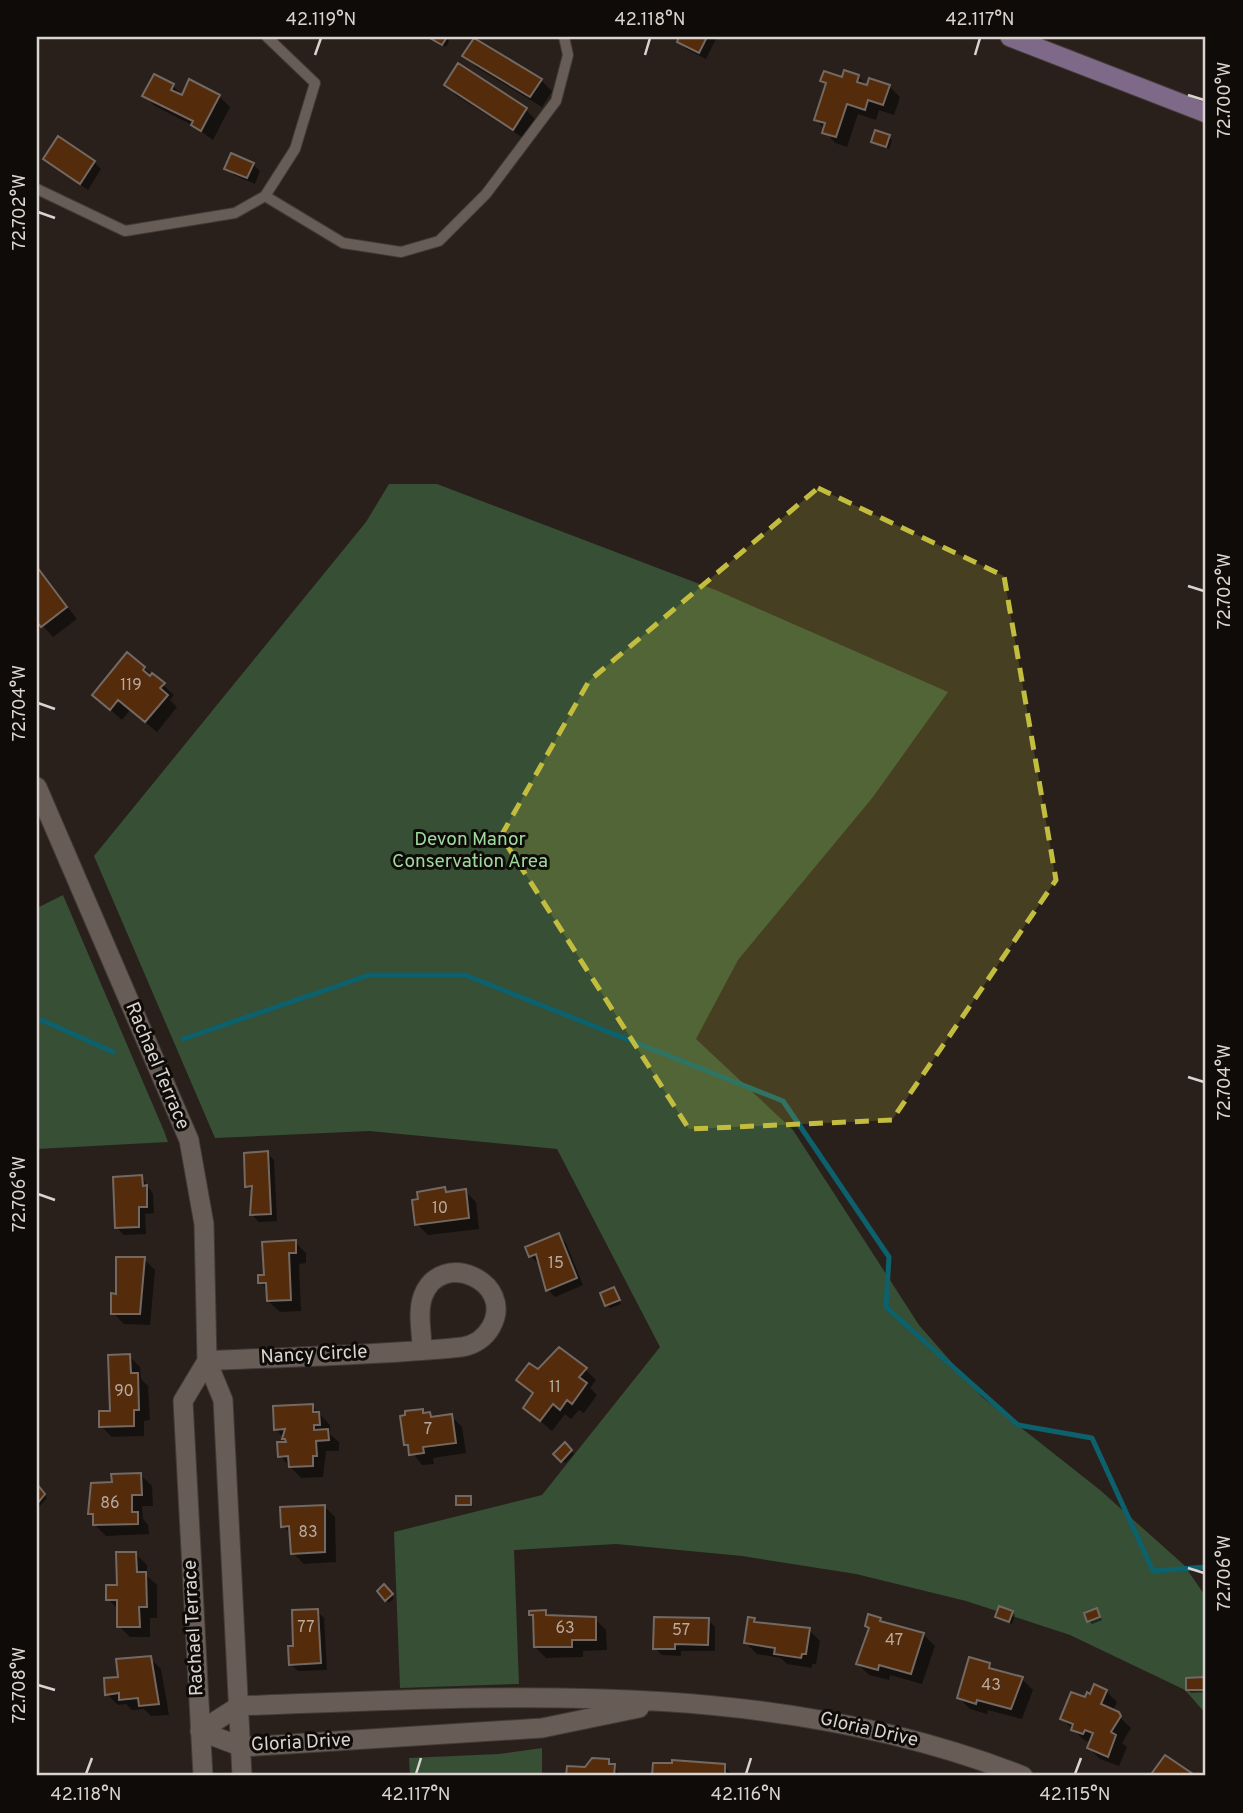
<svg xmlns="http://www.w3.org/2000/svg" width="1243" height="1813" font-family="Overpass,sans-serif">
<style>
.green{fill:#364f35}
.shadow{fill:#0007}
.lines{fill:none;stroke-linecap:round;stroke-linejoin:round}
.stream{stroke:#0c616c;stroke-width:5}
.building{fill:#542b0b;stroke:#736962;stroke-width:2}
.service-casing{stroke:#423a36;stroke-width:12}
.minor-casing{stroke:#423a36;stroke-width:21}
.secondary-casing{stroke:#423a36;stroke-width:21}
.service{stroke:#675c56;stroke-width:10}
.minor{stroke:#675c56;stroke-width:19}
.secondary{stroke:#7e6988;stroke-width:19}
.marked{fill:#c3bd3f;fill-opacity:0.2;stroke:#c3bd3f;stroke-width:5;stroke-dasharray:14 9;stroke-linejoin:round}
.ticks{fill:none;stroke:#dad4d0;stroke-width:2.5}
.labels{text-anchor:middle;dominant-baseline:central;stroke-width:6;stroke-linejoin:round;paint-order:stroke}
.number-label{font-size:16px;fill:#b8aa9f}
.park-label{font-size:19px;fill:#9eda9c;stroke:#0f0b09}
.street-label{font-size:19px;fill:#dad4d0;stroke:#0f0b09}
.neatline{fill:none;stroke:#dad4d0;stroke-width:2.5}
.ticks-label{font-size:18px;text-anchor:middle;fill:#dad4d0}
</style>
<rect width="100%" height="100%" fill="#29201b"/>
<path class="green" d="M389,484H437L718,591L948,692L873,797L738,960L696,1039L793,1130L919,1325L982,1397L1100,1490L1184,1565L1206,1597V1714L1185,1690L1070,1635L966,1601L856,1574L742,1556L616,1544L514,1550L519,1684L400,1688L394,1532L542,1495L660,1347L557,1149L369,1131L215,1138L94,856L366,522Z
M63,895L164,1131L168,1142L37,1149V908Z
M542,1748V1776H410L409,1758L499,1754Z"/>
<path class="shadow" d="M429,37H445L449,41L446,47Z
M681,37H717L706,59L686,49L679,42Z
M465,56L541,80L552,91L542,107L476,67Z
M458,66L526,110L537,121L525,139L457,96L446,85Z
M858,77L868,86H889L900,97L894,115L879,110L876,120L858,114L847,147L835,143L816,119L827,85L822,80Z
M173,86L183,96H219L230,107L213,140L194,126L155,106L144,95Z
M889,137L892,140L889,149L873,142Z
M45,159L94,162L101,169L88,190Z
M253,164L260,171L255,184L234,175L226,168Z
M37,569L77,619L53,637L37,619Z
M144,668L174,695L170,700L177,707L157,732L130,710L122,720L94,695Z
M267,1153L274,1160L277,1221L259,1222L252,1215L253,1192L247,1186Z
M142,1177L153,1194L154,1213L145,1214L146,1234L124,1235L117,1228Z
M445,1189L449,1193L465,1191L476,1202L479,1229L428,1235L417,1224Z
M558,1235L566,1243L583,1285L555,1297L548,1290L541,1273L546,1272L541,1262L538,1263L530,1256Z
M295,1242L306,1253V1263L299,1264L301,1311L280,1312L268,1301V1290L260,1282Z
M144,1259L155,1270L150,1325L124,1324L113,1313L117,1295Z
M614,1289L621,1304L610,1308L607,1305Z
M129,1356L140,1367L141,1379L148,1386L150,1420L144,1421V1436L112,1437L101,1426L112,1412Z
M585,1369L596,1380L590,1388L597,1395L584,1413L579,1410L571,1419L565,1414L552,1431L525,1408L534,1395L518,1380L538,1372Z
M312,1406L330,1425V1434L339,1442V1451H326L323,1477L301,1478L280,1456L289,1444L276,1429Z
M422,1410L434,1418L451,1416L462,1427L466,1453L433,1458L434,1464L422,1465L406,1444Z
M565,1445L574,1454L565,1463L555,1454Z
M141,1475L152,1486L153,1506H142L143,1519L148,1525L149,1534L106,1536L95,1525V1518L90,1513L114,1484Z
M37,1486L47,1498L39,1507L37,1504Z
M470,1497L473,1507L458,1504Z
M324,1506L335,1517L336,1562L304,1564L293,1553L292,1535L283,1526Z
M136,1554L147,1565V1576L157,1585V1618H150V1637H130L119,1626V1610L108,1599Z
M384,1587L394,1598L389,1603L379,1591Z
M1097,1610L1102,1620L1092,1624L1089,1621Z
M317,1611L324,1618L327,1670L298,1671L290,1664L295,1648Z
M546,1612L551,1617L595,1619L606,1630L607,1650L583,1651V1657L546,1658L535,1647V1619L530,1614Z
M1012,1612L1015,1615L1012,1624L997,1617Z
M754,1619L759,1624L809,1630L820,1641L816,1664H812V1668L787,1664L781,1658L757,1654L746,1643Z
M880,1619L885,1624L924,1635L935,1646L922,1684L890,1675L889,1680L869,1675L858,1664L870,1630L867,1626Z
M708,1620L715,1627V1651H681V1656L662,1655L655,1648Z
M150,1658L161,1669L169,1715L151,1716L144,1709L132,1710L126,1704L118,1705L107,1694L120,1679Z
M989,1665L996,1671L1022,1679L1033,1690L1022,1719L988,1710L987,1714L970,1709L959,1698Z
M1203,1679L1206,1692L1191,1693L1188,1690Z
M1106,1691L1117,1702L1113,1711L1131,1728L1122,1743L1127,1747L1119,1766L1100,1759L1089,1748L1091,1743L1084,1740L1062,1719L1086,1699Z
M609,1761L621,1776H568V1768L586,1769Z
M654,1765L724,1766L734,1776H654Z"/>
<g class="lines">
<path class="stream" d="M37,1018L113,1052
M183,1039L369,975H465L783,1101L889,1257L886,1307L1018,1425L1092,1438L1153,1571L1206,1567"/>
</g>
<path class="building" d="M428,37H447L442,45Z
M679,37H707L699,53L677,42Z
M474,38L542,79L530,97L462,56Z
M458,63L527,108L513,130L444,85Z
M844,70L859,75L857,82L867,85L869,78L890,85L883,105L868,100L865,110L847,104L836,137L822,133L825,123L814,120L826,83L820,81L824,71L842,77Z
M154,74L174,84L171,90L182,95L189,79L220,95L201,131L191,125L193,121L142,96Z
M875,130L890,135L886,147L871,142Z
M58,136L95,161L80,184L43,159Z
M231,153L254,163L247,178L224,169Z
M37,567L67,607L41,627L37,622Z
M127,652L145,667L143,670L150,676L152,673L165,683L160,688L168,695L145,722L118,700L110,710L92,695Z
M268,1151L271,1214L250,1215L252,1186L245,1187L244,1153Z
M142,1175L143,1186L147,1185V1207H139V1227L115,1228L113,1177Z
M445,1187L446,1192L466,1189L469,1218L415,1225L412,1200L418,1199L417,1192Z
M559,1233L577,1278L546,1291L536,1254L529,1257L525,1247Z
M296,1240V1253H289L291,1300L267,1301L266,1283H258V1275H264L262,1242Z
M116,1257H145L140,1314H111V1293L116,1294Z
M614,1287L620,1300L605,1306L600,1293Z
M559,1347L587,1368L579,1377L587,1383L572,1404L567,1400L560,1410L553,1404L540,1421L523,1408L533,1393L516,1380L529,1363L538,1369Z
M130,1354L131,1373H138L139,1410H134V1426L99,1427V1411H110L108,1355Z
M313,1404V1412H319L320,1425H314V1430L328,1429L329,1440L316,1441L317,1456H313V1466L289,1467L288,1456L278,1457L277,1442H286L285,1439H282L285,1429L274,1430L273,1406Z
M423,1409V1413L430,1412L431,1417L452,1414L456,1443L423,1447L424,1453L409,1455L408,1445H404L400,1416L405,1415V1411Z
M565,1442L572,1450L561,1462L553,1454Z
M141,1473L142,1495H132V1512H138V1524L93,1525V1514H88L91,1483L112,1482L111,1474Z
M37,1484L45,1494L37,1504Z
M456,1496H471V1505H456Z
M325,1505V1552L291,1554L289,1526L281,1527L280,1507Z
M116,1552H136L137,1572H146L147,1607H139L140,1627H117V1600H106V1585H117Z
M384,1584L393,1594L385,1601L377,1591Z
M999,1606L1013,1611L1009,1622L995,1617Z
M1097,1608L1100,1617L1087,1622L1084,1613Z
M318,1609L321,1663L289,1665L288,1646H293L292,1610Z
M546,1610V1615L596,1617V1640H572V1647H534L533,1615H529V1611Z
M868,1614L881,1618L880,1621L924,1633L911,1674L879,1665L878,1670L856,1664L869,1628L865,1626Z
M654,1617L709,1618L708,1645L675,1644V1649H653Z
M748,1617L755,1618L754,1622L810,1628L806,1654H802L801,1658L774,1654L775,1648L744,1643Z
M151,1656L159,1704L139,1706L138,1698L119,1700V1693L105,1695L104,1678L118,1677L116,1659Z
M969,1657L990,1663L989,1668L1023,1677L1011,1709L977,1700L976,1704L957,1698Z
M1204,1677V1690H1186V1678Z
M1094,1684L1107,1690L1101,1704L1119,1712L1121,1716L1111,1732L1116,1735L1108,1757L1087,1748L1093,1733L1085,1730L1083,1734L1071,1730L1073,1724L1060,1719L1071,1692L1085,1697L1087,1692L1090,1694Z
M1165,1755L1196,1776H1157L1152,1773Z
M592,1758L609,1759V1764H615L614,1776H566L567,1766L585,1767Z
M672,1760L725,1764V1776H652L653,1763H672Z"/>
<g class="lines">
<g class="service-casing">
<path id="service" d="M37,189L125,231L235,213L265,196L295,149L315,83L267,37
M265,196L343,243L401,252L439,241L486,194L556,101L568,55L564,37"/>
</g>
<g class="minor-casing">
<path id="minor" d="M37,787L189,1140L204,1224L207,1361L223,1400L242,1776
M207,1361C291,1356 377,1356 462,1347C474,1345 485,1338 491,1327C516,1282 441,1248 423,1296C417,1312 422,1333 422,1349
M200,1731L239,1706C502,1696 773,1677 1023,1776
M200,1731L242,1747L542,1728L639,1708
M203,1776L183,1401L207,1361"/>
</g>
<g class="secondary-casing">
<path id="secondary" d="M1010,37L1206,113"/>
</g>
<use href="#service" class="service"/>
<use href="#minor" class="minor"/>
<use href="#secondary" class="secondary"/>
</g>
<path class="marked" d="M818,488L1004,576L1056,880L892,1120L689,1129L501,836L589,681Z"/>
<path class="ticks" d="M315,55L321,38M645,55L650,38M975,55L980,38M1188,95L1204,100M38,212L55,218M1188,586L1204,591M38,703L55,709M1188,1077L1204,1082M38,1194L55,1200M1188,1568L1204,1573M38,1685L55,1690M86,1774L92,1758M416,1774L421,1758M746,1774L751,1758M1075,1774L1081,1758"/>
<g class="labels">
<g class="number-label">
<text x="131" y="686">119</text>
<text x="440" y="1209">10</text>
<text x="556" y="1264">15</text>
<text x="555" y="1388">11</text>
<text x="124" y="1392">90</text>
<text x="428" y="1430">7</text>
<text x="110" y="1504">86</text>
<text x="308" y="1533">83</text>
<text x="306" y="1628">77</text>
<text x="565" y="1629">63</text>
<text x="681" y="1631">57</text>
<text x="894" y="1641">47</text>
<text x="991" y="1686">43</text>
</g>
<g class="park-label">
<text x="470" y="840">Devon Manor<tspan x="470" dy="22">Conservation Area</tspan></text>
</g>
<g class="street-label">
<text transform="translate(157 1066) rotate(67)">Rachael Terrace</text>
<text transform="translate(314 1355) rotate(-3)">Nancy Circle</text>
<text transform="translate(194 1628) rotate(-93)">Rachael Terrace</text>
<text transform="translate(869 1730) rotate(13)">Gloria Drive</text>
<text transform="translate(301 1743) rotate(-3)">Gloria Drive</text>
</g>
</g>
<rect width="1243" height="1813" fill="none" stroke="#0f0b09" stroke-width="77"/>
<rect x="38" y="38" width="1166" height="1736" class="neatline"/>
<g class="ticks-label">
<text x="321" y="25">42.119°N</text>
<text x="650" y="25">42.118°N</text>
<text x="980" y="25">42.117°N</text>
<text transform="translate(1224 100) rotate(-90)" y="6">72.700°W</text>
<text transform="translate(19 212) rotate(-90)" y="6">72.702°W</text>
<text transform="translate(1224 591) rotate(-90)" y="6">72.702°W</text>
<text transform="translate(19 703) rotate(-90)" y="6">72.704°W</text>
<text transform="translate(1224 1082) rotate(-90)" y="6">72.704°W</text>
<text transform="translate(19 1194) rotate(-90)" y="6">72.706°W</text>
<text transform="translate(1224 1573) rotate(-90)" y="6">72.706°W</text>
<text transform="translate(19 1685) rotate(-90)" y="6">72.708°W</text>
<text x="86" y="1800">42.118°N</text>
<text x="416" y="1800">42.117°N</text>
<text x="746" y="1800">42.116°N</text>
<text x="1075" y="1800">42.115°N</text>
</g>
</svg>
